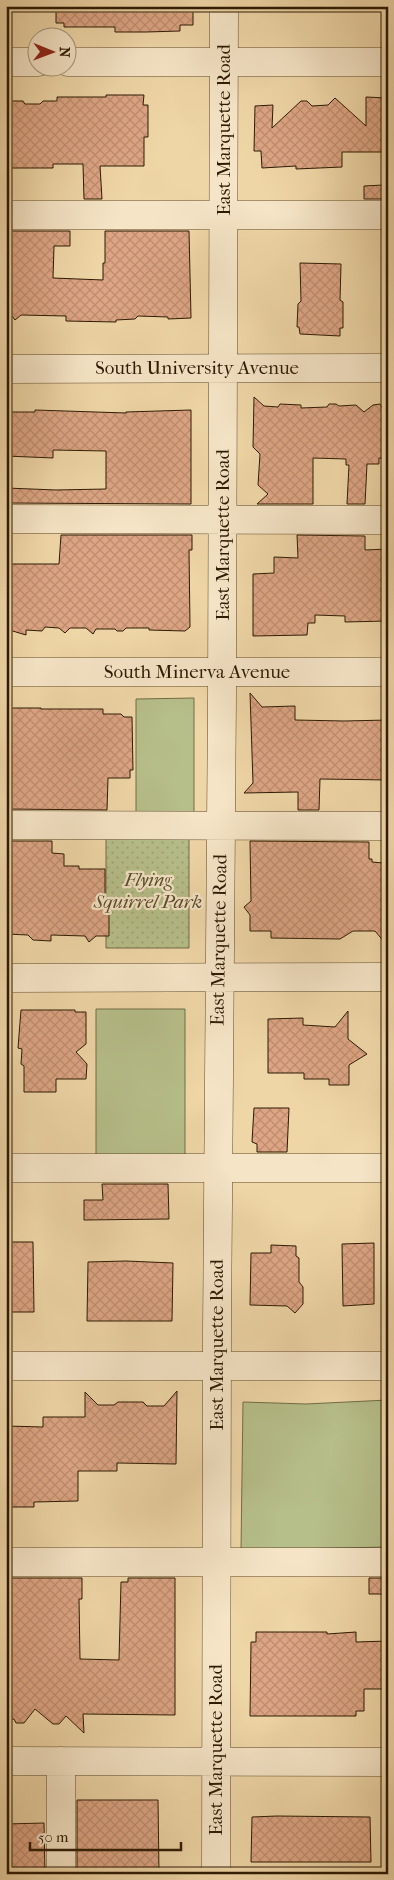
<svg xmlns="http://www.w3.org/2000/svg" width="394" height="1880" font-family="'IM FELL French Canon',serif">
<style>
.grass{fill:#b6be89;stroke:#726c46}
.park{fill:url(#park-dots);stroke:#726c46}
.building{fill:url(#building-cross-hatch);stroke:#2d1a03}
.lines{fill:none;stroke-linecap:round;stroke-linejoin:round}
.minor-casing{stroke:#5e492c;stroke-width:29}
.minor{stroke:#f5e4c6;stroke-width:28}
.labels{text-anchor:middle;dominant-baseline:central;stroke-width:4.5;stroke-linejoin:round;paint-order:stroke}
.street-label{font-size:19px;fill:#2d1a03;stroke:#f5e4c6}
.park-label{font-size:19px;font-style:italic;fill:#564b2b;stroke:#f5e4c6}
</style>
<defs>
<pattern id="park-dots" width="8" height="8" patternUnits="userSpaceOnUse" patternTransform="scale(1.25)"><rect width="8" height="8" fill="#b6be89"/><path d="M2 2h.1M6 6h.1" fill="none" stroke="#9da375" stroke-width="1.8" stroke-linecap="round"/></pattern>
<pattern id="building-cross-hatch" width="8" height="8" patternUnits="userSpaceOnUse" patternTransform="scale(1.25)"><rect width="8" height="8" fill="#dda584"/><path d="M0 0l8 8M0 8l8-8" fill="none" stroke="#be8d70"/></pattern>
</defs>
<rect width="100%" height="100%" fill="#efd6a7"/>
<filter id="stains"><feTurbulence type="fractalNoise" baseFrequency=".004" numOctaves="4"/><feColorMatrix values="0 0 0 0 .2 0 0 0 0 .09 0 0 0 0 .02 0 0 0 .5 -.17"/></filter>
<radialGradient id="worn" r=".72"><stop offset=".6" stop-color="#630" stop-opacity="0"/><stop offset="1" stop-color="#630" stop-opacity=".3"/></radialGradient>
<path class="grass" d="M194,698V814L136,816V699Z
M96,1009H185V1157L96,1158Z
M388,1400V1547L241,1550L243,1402L306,1404Z"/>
<path class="park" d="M106,834H189V948H106Z"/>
<path class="building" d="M62,6H193V25H180V31L146,32H115V27H64V23H56V7Z
M106,95H144L143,105H148V137H144V166H100L102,199H84L83,164H53V168H6V101H23L25,104H40L43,101H57V97H106Z
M366,97L387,98L388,152H342V167L296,169V166L262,168L261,151H254L255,106L273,105L272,128L301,101H307L312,106L328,105L335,98L366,126Z
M383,185V199H364V186Z
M6,231H70V246H54L53,278L103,280V263H105V231H189L191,318L168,319V317L138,316L135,319L116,320V322L66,321V316L21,315L15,320L12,316L6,315Z
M300,263L341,264L340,300L343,302V328H340V336L300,334L299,327H297L298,304L301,301Z
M254,397L264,406L278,407L280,404L301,405V408L327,407L329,404H336L339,406L356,405L364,412L373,405L380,404L382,408L386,407L387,458H379V464H367L365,504H347L349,465H346V459L313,458V504H257L268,494L258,485L260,454L253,447Z
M35,410L126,413V412L191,410V504L6,503V488L56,490L106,489V451L53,450V458L6,456V412H35Z
M61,535H192V550H189L190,627L185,631L149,630V628H126L123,631H117L115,629H96L93,634L86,628H70L65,633L59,628L45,627L42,631L26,630V635L6,629V575H8V564H59Z
M297,535L365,536V550L388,549L387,621L345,622V616L315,615V623H308L307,635L253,636V574L274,573V557L298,558Z
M250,693L262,707L295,706V720L344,721L388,720V780L320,779L319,810H298V792L244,793L253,783Z
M13,708H41V709H103V714H121L124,717H132L133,770H130V778H108L107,810L6,809V714Z
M8,841H52V853L64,854V866H79V869H105V899L109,902V936H96L89,942L85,936L51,935V941L33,940L28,935L6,934V869H8Z
M250,841L369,842V859H372V862L383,863L384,903L386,906V944L375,931H353L340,939L271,938V931H250V915L244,907L251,901Z
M21,1010H75V1012H86V1044L76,1052L87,1064L86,1079H56V1092H24V1066L21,1064L22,1049L18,1048Z
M348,1011V1039L367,1054L349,1065V1085H329V1079H304V1073H268V1019L303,1018V1025L335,1027Z
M254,1108H289L287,1152H257V1144L252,1142Z
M102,1184H168L169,1219L84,1220V1200H103Z
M6,1242H33L34,1312H6Z
M374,1243V1304L343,1306L342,1244Z
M271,1245L296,1246V1256L299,1258V1282L303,1287V1304L295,1313L287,1306L250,1305L251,1253H271Z
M126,1261L173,1263L172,1321H87L88,1262Z
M177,1391L176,1464L117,1463V1471H78V1501L34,1502V1507H6V1426L43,1427V1417H85V1392L98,1405H114L118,1402H143L147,1406H164Z
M6,1578H82V1599H79L80,1659L119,1660L121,1582H128V1578H175V1715L83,1714L84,1733L66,1716L59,1724H53L35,1709L24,1723H16L14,1719H6Z
M369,1578H388V1594H369Z
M256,1632H327V1634L356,1632V1642L388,1641V1689H364V1711H356V1716H250L251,1642H256Z
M77,1800H158L159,1874H77Z
M277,1816L370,1817L371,1862H251L252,1817Z
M44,1823L45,1874H6V1824Z"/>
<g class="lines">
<g class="minor-casing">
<path id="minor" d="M6,62H38
M68,62H388
M6,215H388
M6,369L388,368
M6,519L388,520
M6,672H388
M6,825L388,826
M6,978L388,977
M6,1168H388
M6,1366H388
M6,1562H388
M6,1761L388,1762
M61,1761V1874
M216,1874L217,1331L222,698L224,6"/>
</g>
<use href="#minor" class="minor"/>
</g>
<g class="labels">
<g class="street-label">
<text transform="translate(224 130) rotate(-90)">East Marquette Road</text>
<text x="197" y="368">South University Avenue</text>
<text transform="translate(223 535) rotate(-90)">East Marquette Road</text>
<text x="197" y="672">South Minerva Avenue</text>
<text transform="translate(219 940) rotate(-89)">East Marquette Road</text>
<text transform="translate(217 1345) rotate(-90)">East Marquette Road</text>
<text transform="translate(216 1750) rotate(-90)">East Marquette Road</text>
</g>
<g class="park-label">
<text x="148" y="880">Flying<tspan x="148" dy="22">Squirrel Park</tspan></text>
</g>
</g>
<rect width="394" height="1880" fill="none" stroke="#efd6a7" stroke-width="25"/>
<rect x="8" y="8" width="379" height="1865" fill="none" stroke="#2d1a03" stroke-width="2.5"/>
<rect x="12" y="12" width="369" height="1855" fill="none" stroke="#2d1a03"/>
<g transform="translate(52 52) rotate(91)"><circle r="24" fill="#f5e4c6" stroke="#a59378"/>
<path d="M0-4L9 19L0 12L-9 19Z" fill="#8f2418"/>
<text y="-8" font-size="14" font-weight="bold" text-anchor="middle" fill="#2d1a03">N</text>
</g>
<path d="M30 1842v8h151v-8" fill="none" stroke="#2d1a03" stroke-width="2.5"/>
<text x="38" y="1842" font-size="15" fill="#2d1a03" stroke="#f5e4c6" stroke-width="4" paint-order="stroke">50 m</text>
<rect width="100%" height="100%" filter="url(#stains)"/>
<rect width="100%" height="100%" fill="url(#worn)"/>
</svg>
